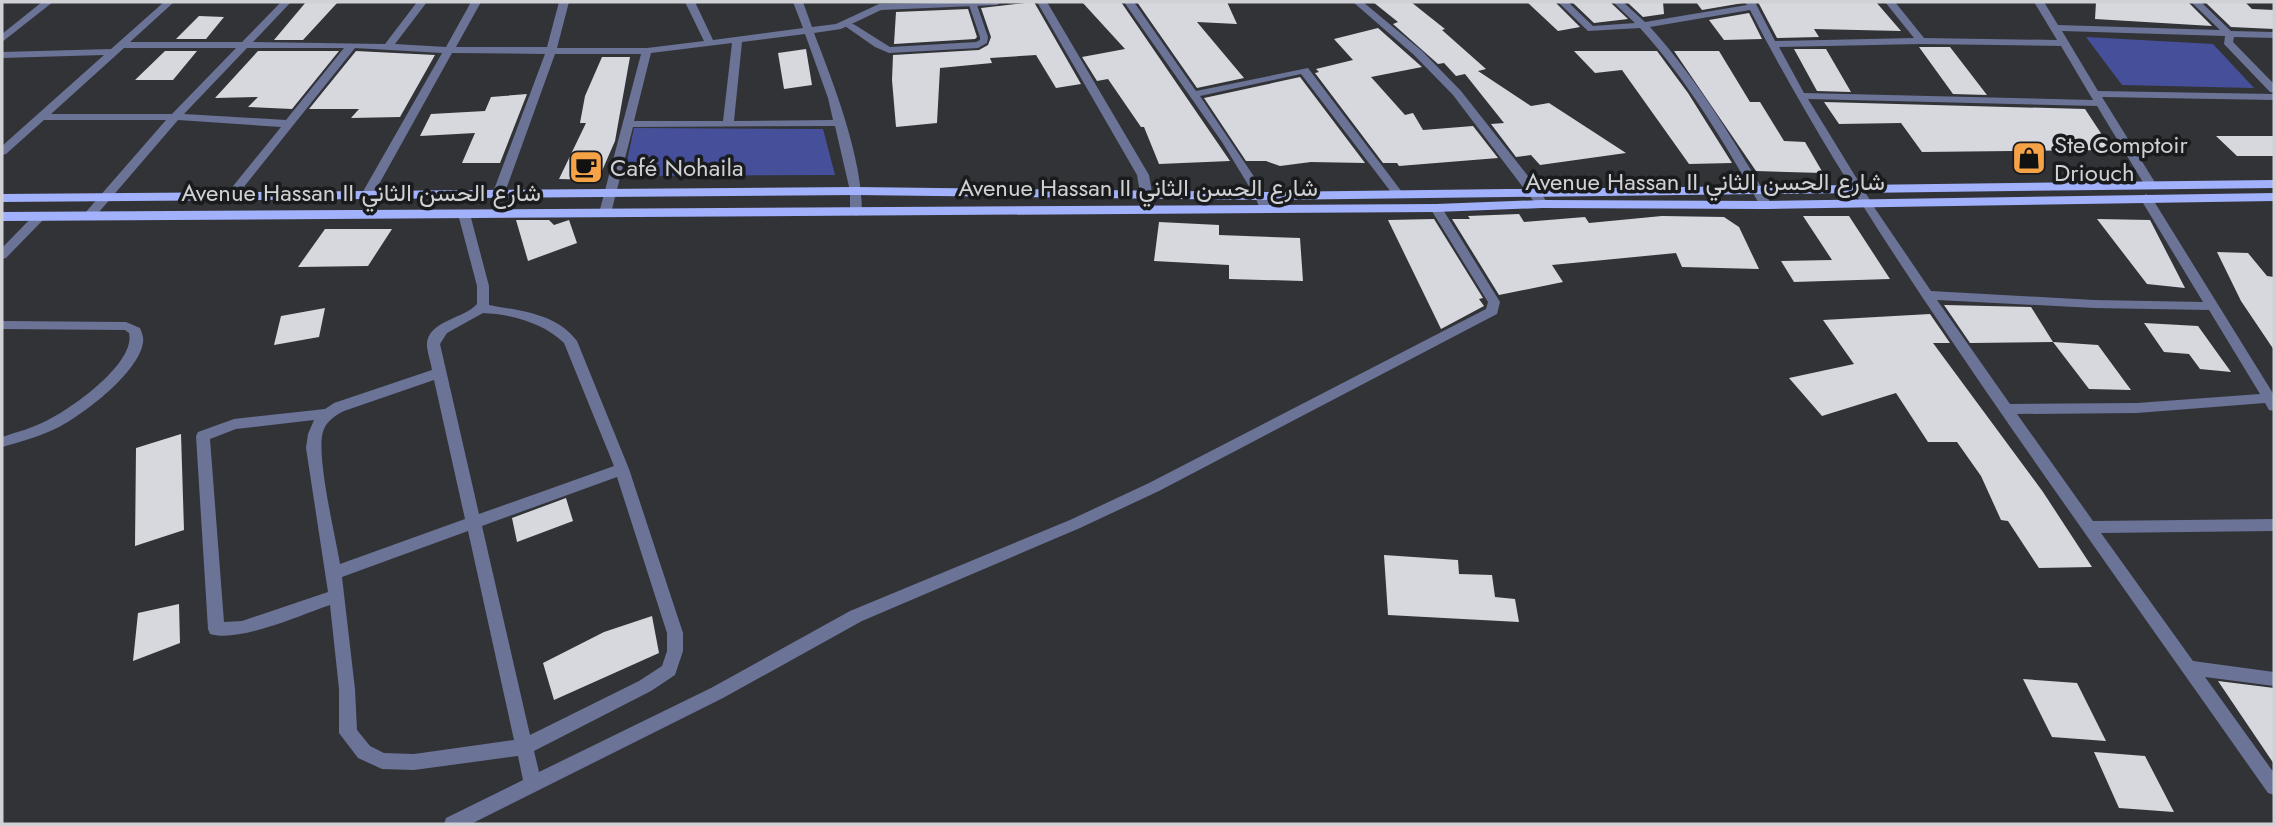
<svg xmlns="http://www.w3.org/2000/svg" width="2276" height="826" font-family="Jost,Vazirmatn,sans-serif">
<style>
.green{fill:#46509a}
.building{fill:#d6d8de}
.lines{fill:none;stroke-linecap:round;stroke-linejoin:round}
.lane{fill:#6b7397;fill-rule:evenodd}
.street{fill:#6b7397;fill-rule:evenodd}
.primary{fill:#a2b1fc;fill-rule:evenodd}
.labels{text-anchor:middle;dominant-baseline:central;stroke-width:7;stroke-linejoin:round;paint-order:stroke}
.poi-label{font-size:24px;fill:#d0d1d4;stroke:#1a1b1d;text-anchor:start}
.street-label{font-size:24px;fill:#d0d1d4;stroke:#1a1b1d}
</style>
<rect width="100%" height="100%" fill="#323337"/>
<path class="green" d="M2086,37L2213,44L2254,88L2122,85Z
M634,128L823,129L835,175L624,176Z"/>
<path class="building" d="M306,2H338L303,40H274Z
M1034,2L1081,84L1056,88L1036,55L990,58L992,63L940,68L937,123L896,127L892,80L893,55L979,50L988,45L991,37L981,8Z
M1082,2H1121L1230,161L1159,164L1144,127H1141L1108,79L1097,81L1082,57L1125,49Z
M1137,2H1227L1237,24L1197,22L1244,78L1197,88Z
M1373,2H1411L1445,29L1442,30L1486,69L1478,71L1531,106L1549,103L1626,153L1540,165L1531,155L1516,157L1491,124L1504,123L1465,74L1456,76L1444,63L1438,64L1393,24L1398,22Z
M1527,2H1555L1580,27L1558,31Z
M1572,2H1610L1628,19L1594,23Z
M1627,2H1663L1664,14L1643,17Z
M1696,2H1742L1743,3L1702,10Z
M1758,2H1876L1901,31L1814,29L1819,37L1777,38Z
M2096,2H2188L2212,26L2095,19Z
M2205,2H2245L2252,9L2274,10V29L2231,27Z
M968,9L977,37L975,39L894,44L896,12Z
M1749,13L1762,39L1724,40L1709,20Z
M199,16L224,17L206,39H176Z
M1378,28L1422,67L1371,77L1405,115L1413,113L1423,130L1473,126L1498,158L1399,166L1397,163H1383L1315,73L1319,72L1316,69L1353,60L1334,39Z
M1919,47H1950L1987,95L1953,94Z
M806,49L812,85L784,89L778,53Z
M1794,49H1826L1851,92L1817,91Z
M165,51H197L173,80H135Z
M258,51H339L292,109L248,107L258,97L215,98Z
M356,51L435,55L400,117L351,118L359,109H309Z
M1574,51H1657L1688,93L1732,163L1689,164L1622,70L1595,73Z
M1674,51H1719L1750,102H1760L1784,141L1805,142L1823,173L1756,171Z
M602,57H630L615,141L598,180L559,179L586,123H580L585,96Z
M1300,77L1365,163L1311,162L1280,166L1266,161H1246L1204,98Z
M527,94L500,163H462L475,133L420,136L431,114L485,111L491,97Z
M1824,102L2085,109L2112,150L1922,152L1901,123L1839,124Z
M2216,136H2274V156H2237Z
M1519,214L1524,222L1585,217L1589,223L1662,216L1724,217L1739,227L1759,269L1682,267L1676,253L1552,265L1563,282L1499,295L1452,219H1470L1468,216Z
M1803,216H1849L1890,279L1794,282L1781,261L1832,260Z
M1434,219L1483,298L1479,299L1484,306L1441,329L1388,220Z
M2097,219L2150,220L2185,288L2147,284Z
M516,220H549L554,225L569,220L577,243L528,261Z
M1159,222L1219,225V235L1300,238L1303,281L1229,279V265L1154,261Z
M325,229H392L368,266L298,267Z
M2217,252L2248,253L2267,276L2274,277V350L2241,301Z
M1944,305L2031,307L2053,342L1970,343Z
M325,308L319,337L274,345L281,316Z
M1930,314L1950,343H1933L2043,492L2092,567L2039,568L2008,521L2001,520L1981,476L1957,442H1928L1896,393L1822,416L1789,378L1854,364L1823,320Z
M2144,323L2198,326L2231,372L2200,369L2189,354L2164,352Z
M2053,342L2098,345L2131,390L2089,389Z
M181,434L184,530L135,546L136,448Z
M566,498L573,521L517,542L512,518Z
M1384,555L1458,560L1459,574L1492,575L1495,597L1515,599L1519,622L1388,615Z
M179,604L180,643L133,661L138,613Z
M652,616L659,653L554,700L543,663L604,632Z
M2023,679L2077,683L2106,741L2052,737Z
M2218,681L2274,688V764Z
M2094,752L2145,756L2174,812L2119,808Z"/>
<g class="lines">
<path class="lane" d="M973,2L977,5L988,37L987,43L978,48L889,53L875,47L842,24L846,21L855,25L890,47L976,42L980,40V37L969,5Z"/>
<path class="street" d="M42,2H53L2,42V34Z
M164,2H174L130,42H242L281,2H291L253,42L385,44L417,2H427L395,44L446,47L471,2H481L456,47H547L559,2H569L557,48H647L704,41L685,2H695L713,40L803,28L793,2H803L812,27L836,24L879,4L1002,2L997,5L881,10L841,29L814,33C834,85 862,156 862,212L856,216L850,212V191L835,126L633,127L611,213L609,216H601L599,213L641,54H555L504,195L498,198L492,195L545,54L452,53L373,195L367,198L363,197L361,195L442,53L355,48L235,198H227L225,196L281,127L178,120L93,219H85V213L166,120H44L6,154L2,155V146L104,55L2,58V52L111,49ZM805,34L828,98L833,120L734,121L742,42ZM732,43L723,121H634L651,53ZM124,48H236L172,114H51ZM247,48H344L286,120L184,114Z
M1037,2H1047L1149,175L1155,210L1153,213L1149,214L1143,210L1137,175Z
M1124,2H1134L1196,91L1308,68L1402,192V196H1394L1301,74L1200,96L1267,196L1271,209L1269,212H1261L1255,196L1222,142Z
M1353,2H1363L1422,51L1461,91L1539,190L1548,204L1546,207H1538L1453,95L1414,55Z
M1558,2H1568L1593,26L1635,23L1613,2H1623L1645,22L1747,5L1745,2H1755L1775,41L1914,38L1885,2H1895L1924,38L2057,40L2034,2H2044L2058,25L2220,30L2191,2H2201L2231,31L2274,32V38L2234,37L2233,42L2274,84V93L2270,92L2224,44L2225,36L2062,31L2098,91L2274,94V100L2102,97L2156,184L2150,187L2144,184L2097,106L1808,99L1876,210L1931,291L2094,300L2203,302L2140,198L2146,194L2152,198L2274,395V411L2269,410L2265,403L2137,413L2017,414L2093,521L2274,519V531L2101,533L2193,661L2274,672V686L2205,677L2274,773V795L2268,793C2182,671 2097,551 2012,429C1919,294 1825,156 1750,10L1650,27C1699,81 1735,143 1772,205L1766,209L1760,205C1724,143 1689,82 1640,28L1588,31ZM1921,44L2061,46L2093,100L1804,93L1779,47ZM1937,300L2094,308L2209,310L2260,394L2137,403L2010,404Z
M1436,204L1442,208L1500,302L1497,314L1159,491L1080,528L862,621L723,698L471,824H444L446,818L523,780L518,756L414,770L382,769L358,758L339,733V689L330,605C301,615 238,643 210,634L208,629L196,436L198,432L234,419L325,409L334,403L432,370C431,363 428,355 427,347C425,321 464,319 477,304V286L458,214L460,211H468L470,214L489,286V305C520,311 556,313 577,341L629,469L683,633V651L675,675L651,691L534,751L539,772L711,688L850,611L1070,520L1149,483L1486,309L1488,302L1430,208ZM483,313C510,314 544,323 564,343L614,466L479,514L440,344L447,333ZM434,380L465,519L340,564C336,538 314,449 324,429C328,420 336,415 344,411ZM314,420L308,434L306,448L328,592L242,621L224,622L210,439L236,429ZM617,477L667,633V651L662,666L639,681L530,735L482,526ZM468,531L514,740L414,754L384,753L370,746L357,730L355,689L342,577Z
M39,213L43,214V220L6,258L2,259V248L35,214Z
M2,321L126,322L140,328C142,333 144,338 143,343C138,373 84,414 59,427C41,436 21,442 2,447V437C17,432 33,428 48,420C72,408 136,363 129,333L125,330L2,329Z"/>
<path class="primary" d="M2274,180V188L1261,200L856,195L2,202V194L856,187L1261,192Z
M2274,193V201L1766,209L1542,208L1436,212L2,221V212L1436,204L1542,200L1766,201Z"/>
</g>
<defs>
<g id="shop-square" transform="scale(1.75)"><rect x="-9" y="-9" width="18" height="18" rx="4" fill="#f6a247" stroke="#1a1b1d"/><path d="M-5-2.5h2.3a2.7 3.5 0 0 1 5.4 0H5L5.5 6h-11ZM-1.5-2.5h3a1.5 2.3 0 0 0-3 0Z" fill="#111"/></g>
<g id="cafe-square" transform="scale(1.75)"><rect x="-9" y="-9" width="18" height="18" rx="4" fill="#f6a247" stroke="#1a1b1d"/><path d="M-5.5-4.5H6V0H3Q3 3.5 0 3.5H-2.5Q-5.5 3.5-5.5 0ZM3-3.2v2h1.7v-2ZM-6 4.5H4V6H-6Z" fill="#111"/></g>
</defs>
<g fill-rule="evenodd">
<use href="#shop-square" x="2029" y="158"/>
<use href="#cafe-square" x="586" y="167"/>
</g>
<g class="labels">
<g class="poi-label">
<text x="2054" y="144">Ste Comptoir<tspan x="2054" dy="28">Driouch</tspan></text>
<text x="610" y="167">Café Nohaila</text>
</g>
<g class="street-label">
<text x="1705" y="181">Avenue Hassan II شارع الحسن الثاني</text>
<text x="1138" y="187">Avenue Hassan II شارع الحسن الثاني</text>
<text x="361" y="192">Avenue Hassan II شارع الحسن الثاني</text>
</g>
</g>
<rect width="2276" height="826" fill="none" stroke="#d0d1d4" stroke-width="7"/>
</svg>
